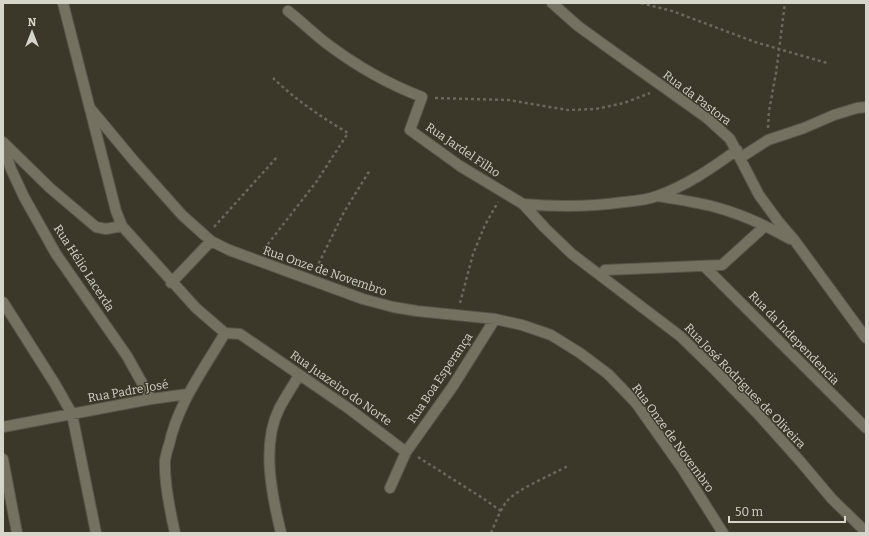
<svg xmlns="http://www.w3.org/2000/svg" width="869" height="536" font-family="Bitter,serif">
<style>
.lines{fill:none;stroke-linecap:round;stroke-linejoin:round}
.minor-casing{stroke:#585549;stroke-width:12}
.path{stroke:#6b685b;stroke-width:2.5;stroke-dasharray:3 3;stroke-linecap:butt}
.minor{stroke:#757161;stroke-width:10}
.labels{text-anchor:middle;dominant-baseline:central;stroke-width:3;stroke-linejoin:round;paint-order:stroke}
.street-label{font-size:12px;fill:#d6d4cb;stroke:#3b3729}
</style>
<rect width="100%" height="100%" fill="#3b3729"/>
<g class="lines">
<g class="minor-casing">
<path id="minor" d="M63,3L116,211L122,226L196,308L225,333L240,334L348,408L406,452
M552,3L578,26L607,47L707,118L730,139L759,195L778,221L795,241L866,338
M288,11C301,21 313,33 326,43C355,65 388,84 422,97L410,130L460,166L523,204L545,228L572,254L680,336L716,371L757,413L800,461L832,499L866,532
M90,108L134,161L182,215L211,241L229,250L363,299L393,307L417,311L495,319L522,325L551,335L580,353L608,374L636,403L682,468L723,533
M3,142L50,188L96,227L106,229L122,226
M3,147L11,169L24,197L56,254L127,356L151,399
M740,158L768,140L804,128L834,115L857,108L866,107
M657,196C676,199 696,202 715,207C741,214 767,226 790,239
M523,204C557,207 590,207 624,202C635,201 647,200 657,196C686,186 712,168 737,150
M704,266L866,428
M605,270L722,265L765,226
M171,283L211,241
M3,302L55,384L72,414L96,533
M3,427L151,399L188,394
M3,459L17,533
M390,488L406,452L453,386L495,319
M175,533C170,511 164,483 165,460C166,455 167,450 169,445C178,403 204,369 225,333
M281,533C272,496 261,445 279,409C285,397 293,386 299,375"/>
</g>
<path class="path" d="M641,3L672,11L755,42L827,63
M435,98L508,100L568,110L596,109L624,103L650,93
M768,128L769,111L776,73L785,3
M214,227L278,156
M264,249L317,181L348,133C321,117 296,100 273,78
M316,269L344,212L370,170
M460,303L473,254L485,225L498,202
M418,457L484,499L501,511
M491,533C496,522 500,509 508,500C518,489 553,474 568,466"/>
<use href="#minor" class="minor"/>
</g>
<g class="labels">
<g class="street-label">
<text transform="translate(697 98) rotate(37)">Rua da Pastora</text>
<text transform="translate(463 150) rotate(34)">Rua Jardel Filho</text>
<text transform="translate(84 268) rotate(57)">Rua Hélio Lacerda</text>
<text transform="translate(325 271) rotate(19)">Rua Onze de Novembro</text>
<text transform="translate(794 338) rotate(46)">Rua da Independencia</text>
<text transform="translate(440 378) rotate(-56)">Rua Boa Esperança</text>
<text transform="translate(745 386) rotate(46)">Rua José Rodrigues de Oliveira</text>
<text transform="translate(341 388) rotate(35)">Rua Juazeiro do Norte</text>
<text transform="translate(128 391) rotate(-10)">Rua Padre José</text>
<text transform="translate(673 438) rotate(54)">Rua Onze de Novembro</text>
</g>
</g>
<rect width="869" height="536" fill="none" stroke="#d6d4cb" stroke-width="8"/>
<g transform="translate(32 32)" stroke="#3b3729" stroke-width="3" paint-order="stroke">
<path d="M0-3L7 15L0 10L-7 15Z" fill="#d6d4cb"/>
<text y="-6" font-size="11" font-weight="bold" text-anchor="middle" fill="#d6d4cb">N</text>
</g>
<path d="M729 516v6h116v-6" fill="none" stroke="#d6d4cb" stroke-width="2"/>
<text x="735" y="516" font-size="12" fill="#d6d4cb" stroke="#3b3729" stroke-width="3" paint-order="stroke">50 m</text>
</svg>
